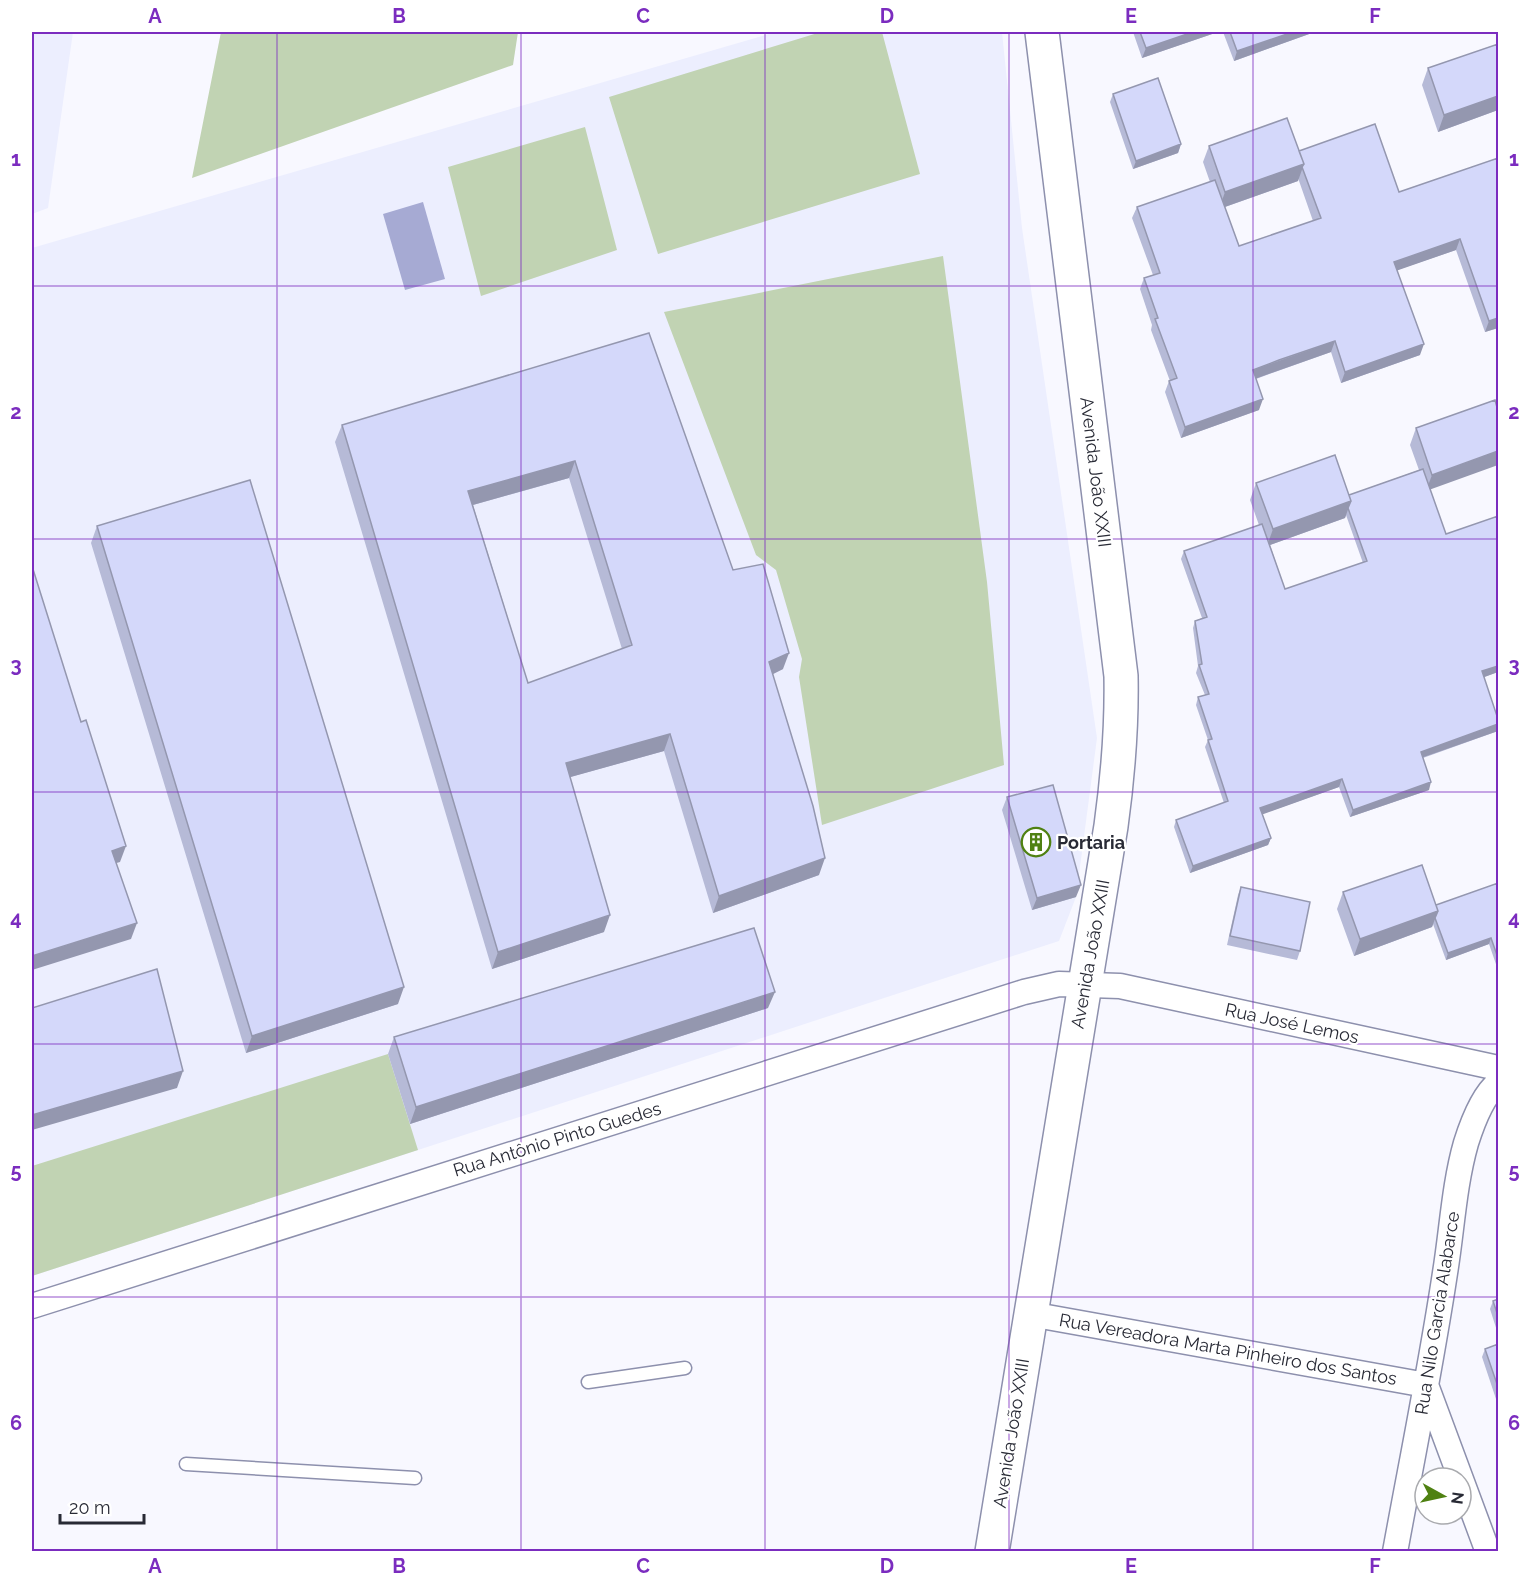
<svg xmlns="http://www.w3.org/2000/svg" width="1530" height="1583" font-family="Raleway,sans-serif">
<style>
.built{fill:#eceefe}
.green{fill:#c1d3b3}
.water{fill:#a6aad3}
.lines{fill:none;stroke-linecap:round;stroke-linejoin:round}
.lane-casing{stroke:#8d90ad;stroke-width:15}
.street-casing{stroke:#8d90ad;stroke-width:27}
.secondary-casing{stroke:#8d90ad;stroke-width:36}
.lane{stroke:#fff;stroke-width:12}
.street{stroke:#fff;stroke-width:24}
.secondary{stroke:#fff;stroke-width:33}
.wall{fill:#b6bad7;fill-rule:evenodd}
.shaded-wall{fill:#9497af}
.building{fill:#d4d8fa;stroke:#9497af;stroke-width:1.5;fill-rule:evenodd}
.grid{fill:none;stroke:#7b2cbf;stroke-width:1.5;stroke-opacity:0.55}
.labels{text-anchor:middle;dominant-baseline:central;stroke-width:4.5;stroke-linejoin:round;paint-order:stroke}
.street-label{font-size:18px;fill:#282a35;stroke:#fff}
.poi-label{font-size:18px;font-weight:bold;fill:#282a35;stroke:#fff;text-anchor:start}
.neatline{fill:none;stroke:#7b2cbf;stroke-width:2}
.grid-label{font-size:20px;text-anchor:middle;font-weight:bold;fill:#7b2cbf}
</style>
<rect width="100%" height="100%" fill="#f8f8ff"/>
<path class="built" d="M32,32H73L48,208L32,214Z
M776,32H1002L1022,228L1097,738L1076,897L1059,941L32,1276V248Z"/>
<path class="green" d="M221,32H518L513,65L192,178Z
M821,32H882L920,174L658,254L609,97Z
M585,127L617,250L481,296L448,167Z
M943,256L987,582L1004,765L822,825L799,677L802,659L776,570L756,555L664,312Z
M388,1054L418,1150L32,1276V1166Z"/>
<path class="water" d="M423,202L445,279L405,290L383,214Z"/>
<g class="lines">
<g class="lane-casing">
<path id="lane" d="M588,1382L685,1368
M186,1464L415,1478"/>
</g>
<g class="street-casing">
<path id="street" d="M32,1306L1024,992L1059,984L1120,986L1498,1068
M1030,1314L1426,1385
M1426,1385L1488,1552
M1395,1552C1412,1459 1431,1366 1445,1273C1452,1230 1454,1185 1466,1143C1472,1124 1482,1096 1498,1083"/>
</g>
<g class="secondary-casing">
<path id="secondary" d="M992,1552L1111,826C1118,775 1122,728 1121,676L1042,32"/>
</g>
<use href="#lane" class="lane"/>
<use href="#street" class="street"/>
<use href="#secondary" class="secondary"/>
</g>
<path class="wall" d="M1133,32H1218L1142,58Z
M1223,32H1313L1312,33L1234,61Z
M1498,44V110L1438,132L1422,85L1428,68Z
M1113,94L1181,144L1178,153L1133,169L1110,102Z
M1209,146L1299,151L1399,192L1498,158V328L1485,332L1456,250L1397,270L1420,355L1341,383L1331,352L1275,372L1256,379L1259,410L1181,438L1165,392L1169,381H1170L1151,330L1152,325L1140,289L1144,278L1153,275L1132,218L1137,207L1210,182L1203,162ZM1298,178L1313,221L1239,246L1225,207L1298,181Z
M649,333L733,570L783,669L773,674L819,875L713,913L664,751L570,777L604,932L492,969L335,442L342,425ZM569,478L622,649L528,683L473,505Z
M1495,400L1430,490L1446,534L1498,516V672L1484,677L1498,719V731L1423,758L1429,790L1350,817L1339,787L1262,814L1271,838L1268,845L1190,873L1174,827L1176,820L1224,803L1205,747L1208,740L1196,705L1198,697L1205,695L1196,673L1198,666L1193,628L1195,621L1202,618L1181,559L1184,551L1259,525L1250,500L1256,483L1349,495L1419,470L1410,445L1416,428ZM1346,515L1363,563L1285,589L1270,545L1345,518Z
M97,526L398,1004L246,1053L91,543Z
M1007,797L1076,897L1032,910L1002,810Z
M1498,883V970L1489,944L1446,960L1433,924L1432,927L1354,956L1337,909L1343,892L1436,905Z
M1241,887L1300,951L1297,960L1227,945L1238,895Z
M768,1008L410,1124L388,1054L394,1037Z
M1498,1299V1334L1490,1309L1493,1301Z
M1498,1344V1405L1482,1357L1485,1349Z"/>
<path class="shaded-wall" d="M1193,32H1218L1142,58L1146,48Z
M1293,32H1313L1312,33L1234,61L1237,51Z
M1498,96V110L1438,132L1444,115Z
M1181,144L1178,153L1133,169L1136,161Z
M1304,164L1298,181L1219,209L1225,192Z
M1460,239L1456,250L1390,273L1394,262Z
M1498,318V328L1485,332L1489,321Z
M1335,341L1331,352L1249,381L1253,370Z
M1424,344L1420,355L1341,383L1345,372Z
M1263,399L1259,410L1181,438L1185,427Z
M1498,451V465L1426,491L1432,475Z
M575,461L569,478L462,508L468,491Z
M1351,501L1345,518L1267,546L1273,529Z
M789,653L783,669L763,679L769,662Z
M1498,666V672L1479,679L1482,671Z
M1498,724V731L1418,759L1421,752Z
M670,734L664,751L560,780L566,763Z
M1342,779L1339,787L1258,816L1260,808Z
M1431,782L1429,790L1350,817L1353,810Z
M1271,838L1268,845L1190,873L1193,866Z
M126,846L120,862L106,866L112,851Z
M825,858L819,875L713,913L719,896Z
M1081,885L1076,897L1032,910L1037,898Z
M1438,911L1432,927L1354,956L1360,939Z
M610,915L604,932L492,969L498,952Z
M137,923L131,939L32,970V956Z
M1491,938L1489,944L1446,960L1448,953Z
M404,987L398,1004L246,1053L252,1036Z
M775,992L768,1008L410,1124L416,1107Z
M183,1071L177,1088L32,1130V1115Z"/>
<path class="building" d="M1140,32H1193L1146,48Z
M1230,32H1293L1237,51Z
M1498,44V96L1444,115L1428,68Z
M1158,78L1181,144L1136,161L1113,94Z
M1287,118L1304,164L1225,192L1209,146Z
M1375,124L1399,192L1498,158V318L1489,321L1460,239L1394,262L1424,344L1345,372L1335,341L1279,360L1253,370L1263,399L1185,427L1169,381L1177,378L1155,319L1158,318L1144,278L1160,273L1137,207L1215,180L1239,246L1321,218L1302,167L1304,164L1299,151Z
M649,333L733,570L763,564L789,653L769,662L813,806L825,858L719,896L670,734L566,763L610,915L498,952L342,425ZM575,461L632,645L528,683L468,491Z
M1495,400L1498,411V451L1432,475L1416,428Z
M1335,455L1351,501L1273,529L1256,483Z
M1423,469L1446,534L1498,516V666L1482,671L1498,719V724L1421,752L1431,782L1353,810L1342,779L1260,808L1271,838L1193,866L1176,820L1228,801L1208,740L1212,739L1198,697L1209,694L1199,665L1202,664L1195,621L1207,617L1184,551L1262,524L1285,589L1367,561L1348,508L1351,501L1349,495Z
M250,480L404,987L252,1036L97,526Z
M32,566L81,722L86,720L126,846L112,851L137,923L32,956Z
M1053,785L1081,885L1037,898L1007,797Z
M1422,865L1438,911L1360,939L1343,892Z
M1498,883V958L1491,938L1448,953L1435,918L1438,911L1436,905Z
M1241,887L1310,902L1300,951L1230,936Z
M754,928L775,992L416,1107L394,1037Z
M157,969L183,1071L32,1115V1008Z
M1498,1299V1316L1493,1301Z
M1498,1344V1387L1485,1349Z"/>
<path class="grid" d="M277,32V1552M521,32V1552M765,32V1552M1009,32V1552M1253,32V1552M32,286H1498M32,539H1498M32,792H1498M32,1044H1498M32,1297H1498"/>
<defs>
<g id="building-ring" transform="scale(1.5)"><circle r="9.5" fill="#fff" stroke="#4f8112" stroke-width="1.5"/><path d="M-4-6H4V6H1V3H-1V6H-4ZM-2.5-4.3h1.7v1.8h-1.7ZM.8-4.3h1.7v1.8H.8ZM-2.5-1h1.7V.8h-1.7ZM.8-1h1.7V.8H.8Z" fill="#4f8112"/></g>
</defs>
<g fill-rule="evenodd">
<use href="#building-ring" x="1036" y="842"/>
</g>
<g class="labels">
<g class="street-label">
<text transform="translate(1096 472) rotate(83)">Avenida João XXIII</text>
<text transform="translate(1090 954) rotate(-80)">Avenida João XXIII</text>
<text transform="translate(1292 1023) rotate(12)">Rua José Lemos</text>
<text transform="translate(557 1139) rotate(-17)">Rua Antônio Pinto Guedes</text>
<text transform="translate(1437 1313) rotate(-81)">Rua Nilo Garcia Alabarce</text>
<text transform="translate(1228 1349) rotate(10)">Rua Vereadora Marta Pinheiro dos Santos</text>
<text transform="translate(1011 1433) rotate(-81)">Avenida João XXIII</text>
</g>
<g class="poi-label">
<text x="1057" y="842">Portaria</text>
</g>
</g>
<rect width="1530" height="1583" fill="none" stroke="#ffffff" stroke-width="66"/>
<g transform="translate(1443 1496) rotate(98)"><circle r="28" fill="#ffffff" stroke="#a9aaae" stroke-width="1.5"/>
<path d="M0-4.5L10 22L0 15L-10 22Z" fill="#4f8112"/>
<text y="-9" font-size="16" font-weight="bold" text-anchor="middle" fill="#282a35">N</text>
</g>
<path d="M60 1514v9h84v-9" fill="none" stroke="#282a35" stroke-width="3"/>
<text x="69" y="1514" font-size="18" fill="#282a35" stroke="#ffffff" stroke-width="4.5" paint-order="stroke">20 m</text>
<rect x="33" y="33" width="1464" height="1517" class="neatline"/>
<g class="grid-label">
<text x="155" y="23">A</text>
<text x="399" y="23">B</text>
<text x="643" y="23">C</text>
<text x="887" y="23">D</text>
<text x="1131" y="23">E</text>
<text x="1375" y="23">F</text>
<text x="16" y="166">1</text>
<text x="1514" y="166">1</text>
<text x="16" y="419">2</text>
<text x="1514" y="419">2</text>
<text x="16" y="672">3</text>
<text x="1514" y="672">3</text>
<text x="16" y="925">4</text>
<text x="1514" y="925">4</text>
<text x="16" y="1178">5</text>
<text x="1514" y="1178">5</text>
<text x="16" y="1430">6</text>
<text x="1514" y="1430">6</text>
<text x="155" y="1573">A</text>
<text x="399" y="1573">B</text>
<text x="643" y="1573">C</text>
<text x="887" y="1573">D</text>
<text x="1131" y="1573">E</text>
<text x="1375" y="1573">F</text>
</g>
</svg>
